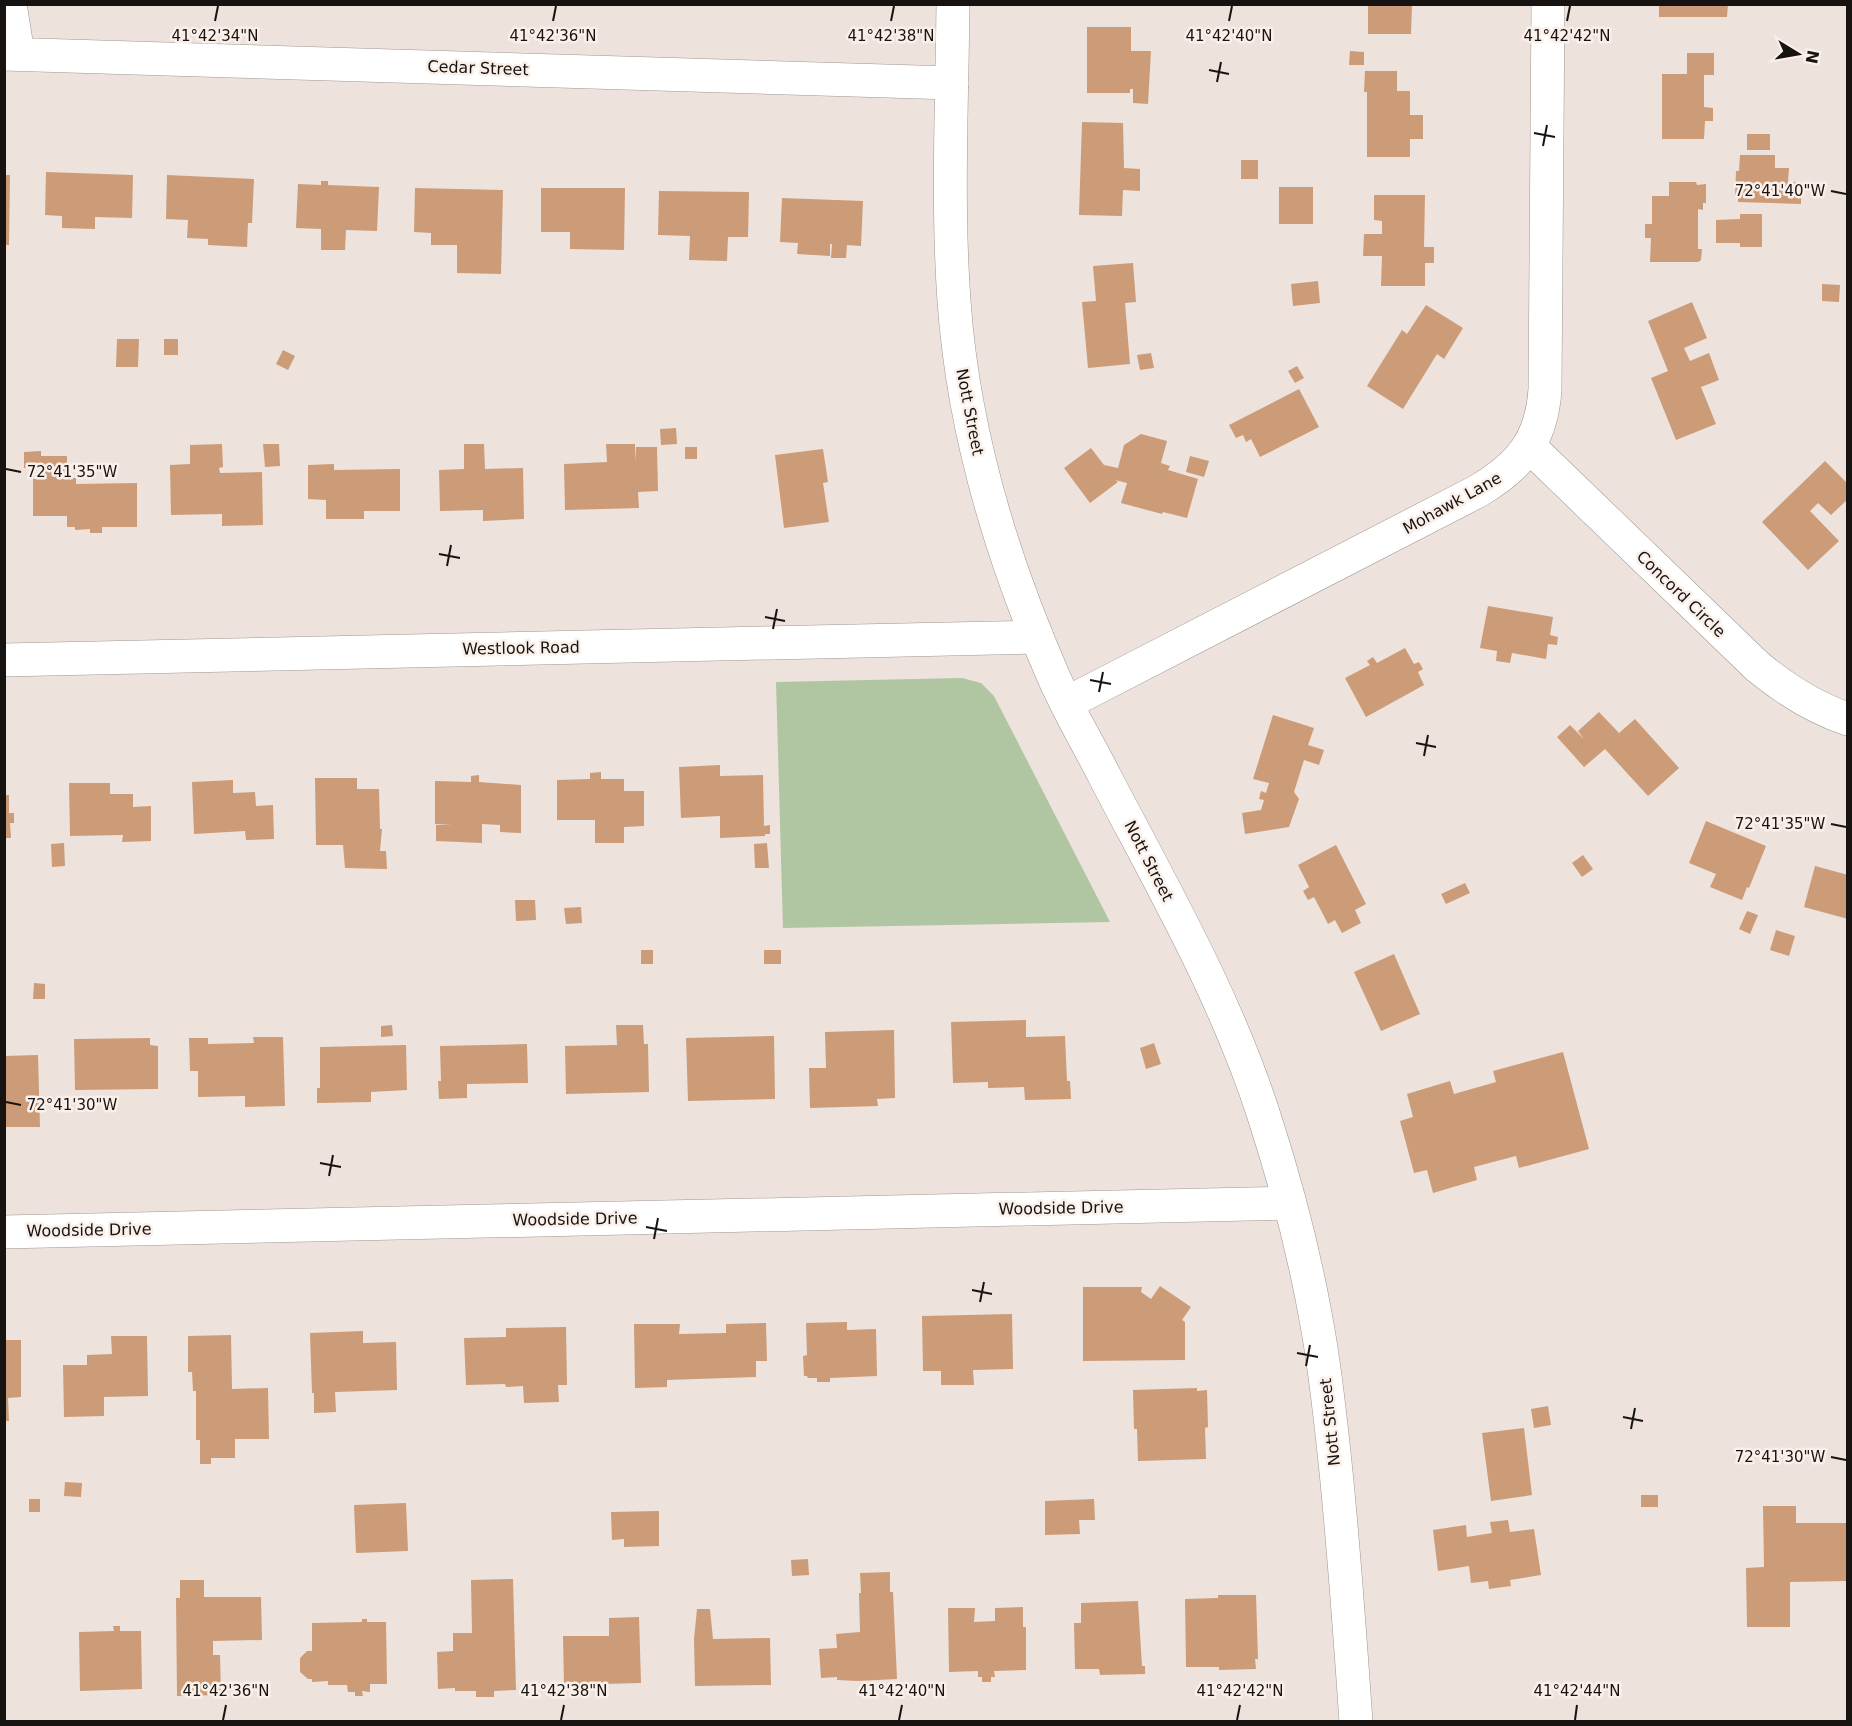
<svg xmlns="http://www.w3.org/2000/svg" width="1852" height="1726" font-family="'DejaVu Sans',sans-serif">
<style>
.green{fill:#b0c5a2}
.building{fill:#cc9b77}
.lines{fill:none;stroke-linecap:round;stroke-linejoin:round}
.street-casing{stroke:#9f9690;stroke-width:34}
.secondary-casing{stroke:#9f9690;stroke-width:34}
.street{stroke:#fff;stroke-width:33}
.secondary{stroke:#fff;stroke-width:33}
.ticks{fill:none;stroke:#171311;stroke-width:2}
.labels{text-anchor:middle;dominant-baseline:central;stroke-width:5;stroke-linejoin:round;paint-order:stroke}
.street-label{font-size:16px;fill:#171311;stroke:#faf0e9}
.ticks-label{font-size:15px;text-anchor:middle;fill:#171311;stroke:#faf0e9;stroke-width:5;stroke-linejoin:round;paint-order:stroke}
</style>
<rect width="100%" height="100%" fill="#ede3dc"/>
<path class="green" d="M962,678L981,683L994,696L1110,922L783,928L776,682Z"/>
<path class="building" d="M1659,4H1728L1727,17H1659Z
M1368,5H1412L1411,34H1368Z
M1087,27H1131V51H1151L1148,104L1133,103V89H1130V93H1087Z
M1350,51L1364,52V65H1349Z
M1687,53H1714V75H1704V107L1713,108V121H1705L1704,139H1662V74H1687Z
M1365,71H1397V91H1410V115H1423V139H1410V157H1367V92H1364Z
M1082,122L1123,123L1124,168L1140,169V191L1123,190L1122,216L1079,215Z
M1747,134H1770V150H1747Z
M1740,155H1775V168H1789L1788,182H1801V204L1738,202V197H1735L1736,171H1739Z
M1241,160H1258V179H1241Z
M46,172L133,175L132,218L95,217V229L62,228V216L45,215Z
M4,175H10L9,245H4Z
M167,175L254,179L252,223H248L247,247L208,245V239L187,238L188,220L166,219Z
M321,181H328V185L379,187L377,231L346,230L345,250H321V229L296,228L298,184L321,185Z
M1669,182H1696L1697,185L1706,184V203H1703V210L1698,209V249H1702L1701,260L1698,262H1650L1651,238H1645V224H1652V196H1669Z
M1279,187H1313V224H1279Z
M415,188L503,190L501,274L457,273V245H431V233L414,232Z
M541,188H625L624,250L570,249V232H541Z
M659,191L749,192L748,237H728L727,261L689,260L690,236L658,235Z
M1374,195H1425L1424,247H1434V263H1425V286H1381L1382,256H1363L1364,234H1382V221L1374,220Z
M782,198L863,201L861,246L847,245L846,258H831L832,244H830V256L797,254L798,243L780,242Z
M1740,214H1762V247H1740V243H1716V220L1740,219Z
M1133,263L1136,302L1125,303L1130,364L1088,368L1082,302L1096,301L1093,266Z
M1318,281L1320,303L1293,306L1291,284Z
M1822,284L1840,285L1839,302L1822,301Z
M1692,302L1707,338L1684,348L1690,361L1709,353L1719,380L1701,387L1716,424L1676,440L1651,378L1668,371L1648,321Z
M1426,305L1463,328L1444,359L1437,354L1403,409L1367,386L1402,330L1407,334Z
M117,339H139L138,367H116Z
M164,339H178V355H164Z
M283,350L295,356L288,370L276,364Z
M1151,353L1154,368L1140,370L1137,355Z
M1297,366L1304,378L1295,383L1288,371Z
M1299,389L1319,427L1260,457L1251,439L1246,442L1243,435L1236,438L1229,425Z
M676,428L677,444L661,445L660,429Z
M1141,434L1167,441L1161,463L1170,466L1168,470L1198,479L1187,518L1163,512L1162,514L1121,503L1127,483L1115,480L1118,482L1090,503L1064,468L1091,448L1104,465L1118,468L1124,445Z
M222,444L223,467L219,468L220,473L262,472L263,525L222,526V514L171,515L170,465L190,464V445Z
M263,444H279L280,466L265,467Z
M464,444H484L485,469L523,468L524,519L483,521V510L440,511L439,470L464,469Z
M606,444H635V462L636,447H657L658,491L638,492L639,508L565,510L564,464L607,462Z
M685,447H697V459H685Z
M823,449L828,482L823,483L829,522L784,528L775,455Z
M41,451V456H67V478H76V484L137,483V527H102V533H90V529L75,530V527H67V516H33V479H42V468H24V452Z
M1190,456L1209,461L1204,477L1186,472Z
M1825,461L1848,484V499L1831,515L1818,503L1810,511L1839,541L1808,570L1762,522Z
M334,464V470L400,469V511H364V519H326V500L308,499V465Z
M1488,606L1553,617L1550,635L1558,637L1557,645L1548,644L1546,659L1512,653L1510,663L1496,661L1497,651L1480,648Z
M1405,648L1414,664L1419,662L1423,669L1418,672L1424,685L1366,717L1345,678L1370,665L1367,661L1373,657L1377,663Z
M1599,712L1619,733L1635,719L1679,768L1648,796L1605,749L1584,767L1557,737L1570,725L1584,739L1578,731Z
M1273,715L1314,728L1308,745L1324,750L1319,765L1304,760L1294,792L1299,799L1289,827L1245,834L1242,813L1261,810L1264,800L1259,799L1261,791L1266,793L1269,783L1253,779Z
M720,765V776L763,775L764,826L770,825V834H765V836L720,838V816L681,818L679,767Z
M601,772V779H624V791H644V826L624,827V843H595V820H557V780L590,779V773Z
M479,775V782L521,785V833L500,832V825L482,824V843L436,841V825H452L435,824V781L471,782V776Z
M315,778H357V789H379L380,829H382L380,851H386L387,869L345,868L343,845H316Z
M233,780V793L255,792L256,806L273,805L274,839L246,840L245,831L194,834L192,782Z
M69,783H110V794H133V807L151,806V841L122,842L123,835L70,836Z
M4,795H9V813H14V823H10L11,838H4Z
M1706,821L1766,846L1749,888L1747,887L1742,900L1710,887L1716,874L1689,863Z
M64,843L65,866L52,867L51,844Z
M767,843L769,868H755L754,844Z
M1336,845L1366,904L1355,910L1361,923L1342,933L1335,920L1328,924L1314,897L1308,900L1303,891L1309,887L1298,865Z
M1583,855L1593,869L1582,877L1572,863Z
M1815,866L1848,875V919L1804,907Z
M1465,883L1470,893L1446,904L1441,894Z
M515,900H535L536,920L516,921Z
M581,907L582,923L566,924L564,908Z
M1747,911L1758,915L1750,934L1739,929Z
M1776,930L1795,936L1789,956L1770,950Z
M641,950H653V964H641Z
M764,950H781V964H764Z
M1394,954L1420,1014L1381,1031L1354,972Z
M34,983L45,984V999H33Z
M1026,1020V1037L1065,1036L1067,1081H1070L1071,1099L1025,1100L1024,1087L988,1088V1082L953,1083L951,1022Z
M392,1025L393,1036L381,1037V1026Z
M616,1025H643L644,1044H648L649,1092L566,1094L565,1046L617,1045Z
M894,1030L895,1098L877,1099L878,1106L810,1108L809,1068H826L825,1032Z
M774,1036L775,1099L688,1101L686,1038Z
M253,1037H283L285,1106L245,1107V1096L198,1097V1071H190L189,1038H208V1044L254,1043Z
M150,1038V1045L158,1046V1089L75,1090L74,1039Z
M1154,1043L1161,1064L1146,1069L1140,1048Z
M527,1044L528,1083L467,1084V1098L439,1099L438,1081H441L440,1046Z
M406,1045L407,1090L371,1092V1102L317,1103V1088H320V1047Z
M1563,1052L1589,1149L1519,1168L1516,1156L1474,1167L1477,1180L1433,1193L1427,1170L1414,1173L1400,1121L1413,1117L1407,1094L1450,1081L1454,1094L1496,1082L1493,1071Z
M38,1055L40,1127H4V1056Z
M1160,1286L1191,1307L1182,1320L1185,1322V1360L1083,1361V1287H1142L1141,1292L1151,1299Z
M1012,1314L1013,1369L973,1370L974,1385H941V1371H923L922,1316Z
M847,1322V1330L876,1329L877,1376L830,1378V1382H817V1378H808L807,1376H804L803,1356L807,1355L806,1323Z
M766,1323L767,1361H756V1377L667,1380V1387L635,1388L634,1324H680L679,1334L726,1333V1324Z
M566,1327L567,1385H558L559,1402L524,1403L523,1386L506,1387L505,1384L466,1385L464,1338L506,1337V1328Z
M363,1331V1343L396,1342L397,1390L335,1392L336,1412L314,1413V1393H312L310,1333Z
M231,1335L232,1389L268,1388L269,1439H235V1458H211V1464H200V1440H196V1391H193L192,1372H188V1336Z
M111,1336H147L148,1396L104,1397V1416L64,1417L63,1365H87V1355L112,1354Z
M4,1340H21V1397L8,1398L9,1421H4Z
M1197,1388V1391L1207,1390L1208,1427L1205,1428L1206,1459L1138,1461L1137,1429H1134L1133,1390Z
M1548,1406L1551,1425L1534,1428L1531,1409Z
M1524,1428L1532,1495L1491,1501L1482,1433Z
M65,1482L82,1483L81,1497L64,1496Z
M1641,1495H1658V1507H1641Z
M29,1499H40V1512H29Z
M1094,1499L1095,1520H1079L1080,1534L1045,1535V1501Z
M406,1503L408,1551L356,1553L354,1505Z
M1763,1506H1796V1523H1848V1581L1790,1582V1627H1747L1746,1568L1764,1567Z
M659,1511V1546L624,1547V1539L612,1540L611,1512Z
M1508,1520L1510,1532L1534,1529L1541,1575L1510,1580L1511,1586L1489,1589L1488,1581L1471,1583L1469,1566L1438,1571L1433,1530L1466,1525L1467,1537L1492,1533L1490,1522Z
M808,1559L809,1575L792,1576L791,1560Z
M890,1572V1592H893L897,1679L857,1681L837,1680V1677L821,1678L819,1649L837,1648L836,1634L860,1632L859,1593H861L860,1573Z
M513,1579L516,1690L494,1691V1697H476V1691H455V1688L438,1689L437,1652L453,1651V1633H472L471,1580Z
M180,1580H204V1597H261L262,1640L213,1641V1655H220L221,1695L177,1696L176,1598H180Z
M1218,1595H1256L1258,1659H1255L1256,1669L1219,1670V1667H1186L1185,1599L1218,1598Z
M1138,1601L1142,1666H1145V1674L1100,1675L1099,1669H1075L1074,1623H1081V1603Z
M1023,1607V1627H1026V1670L994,1671L995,1677H991V1682H982V1677H978V1671L949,1672L948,1608H975L974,1622L995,1621V1608Z
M697,1609H710L713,1639L770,1638L771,1685L695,1686L694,1639Z
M639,1617L641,1683L564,1685L563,1636H609V1618Z
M362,1619H367V1622H386L387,1684H370V1692L362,1691L363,1696H355V1692H348L347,1685H328V1681L312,1682V1679H308L300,1672V1658L307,1651H312V1623L362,1622Z
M113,1626H120V1631H141L142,1689L80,1691L79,1632L114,1631Z"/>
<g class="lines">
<g class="street-casing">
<path id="street" d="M10,4L18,54
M4,54L952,83
M1529,446L1758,667C1785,689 1814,708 1848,719
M4,660L1037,637
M1067,703L1478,491C1520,466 1542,440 1545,389L1548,4
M4,1232L1289,1203"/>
</g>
<g class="secondary-casing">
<path id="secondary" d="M953,4C952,103 947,203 954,301C963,429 1001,556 1052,673C1067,709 1088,743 1105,777C1163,888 1227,999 1265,1119C1286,1184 1304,1252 1316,1319C1325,1366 1330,1414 1335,1462C1344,1548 1350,1635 1356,1722"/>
</g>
<use href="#street" class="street"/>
<use href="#secondary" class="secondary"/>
</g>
<path class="ticks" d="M215,21L218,6M553,21L556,6M891,21L894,6M1229,21L1232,6M1567,21L1570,6M1209,70L1229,74M1217,82L1221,62M1534,133L1555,137M1543,146L1547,125M1831,191L1846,194M6,469L21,472M439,554L460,558M447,566L451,545M765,617L785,621M773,629L777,609M1090,680L1111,684M1099,692L1103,672M1416,743L1436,747M1424,756L1428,735M1831,824L1846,827M6,1102L21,1105M320,1163L341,1167M329,1176L333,1155M646,1227L667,1231M654,1239L658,1218M972,1290L992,1294M980,1302L984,1282M1297,1353L1318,1357M1306,1366L1310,1345M1623,1417L1643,1421M1631,1429L1635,1408M1831,1457L1846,1460M223,1720L226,1705M561,1720L564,1705M899,1720L902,1705M1237,1720L1240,1705M1575,1720L1577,1705"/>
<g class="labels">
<g class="street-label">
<text transform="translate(478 68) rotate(2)">Cedar Street</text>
<text transform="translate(970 412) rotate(79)">Nott Street</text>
<text transform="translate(1452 503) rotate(-29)">Mohawk Lane</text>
<text transform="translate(1681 594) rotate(44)">Concord Circle</text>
<text transform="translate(521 648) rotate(-1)">Westlook Road</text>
<text transform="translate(1149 861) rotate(63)">Nott Street</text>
<text transform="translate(1061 1208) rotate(-1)">Woodside Drive</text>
<text transform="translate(575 1219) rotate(-1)">Woodside Drive</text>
<text transform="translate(89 1230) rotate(-1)">Woodside Drive</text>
<text transform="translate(1330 1422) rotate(-96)">Nott Street</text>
</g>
</g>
<g class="ticks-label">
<text x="215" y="41">41°42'34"N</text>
<text x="553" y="41">41°42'36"N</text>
<text x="891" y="41">41°42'38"N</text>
<text x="1229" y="41">41°42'40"N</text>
<text x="1567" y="41">41°42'42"N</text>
<text x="1780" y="196">72°41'40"W</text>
<text x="72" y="477">72°41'35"W</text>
<text x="1780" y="829">72°41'35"W</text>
<text x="72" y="1110">72°41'30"W</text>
<text x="1780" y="1462">72°41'30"W</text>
<text x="226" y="1696">41°42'36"N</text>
<text x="564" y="1696">41°42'38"N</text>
<text x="902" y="1696">41°42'40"N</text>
<text x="1240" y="1696">41°42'42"N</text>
<text x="1577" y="1696">41°42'44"N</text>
</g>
<rect width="1852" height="1726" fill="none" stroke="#171311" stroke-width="12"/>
<g transform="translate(1798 54) rotate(101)" stroke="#faf0e9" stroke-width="4.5" paint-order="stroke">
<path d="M0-4.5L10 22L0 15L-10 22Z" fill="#171311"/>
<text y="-9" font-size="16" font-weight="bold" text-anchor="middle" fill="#171311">N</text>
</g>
</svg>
